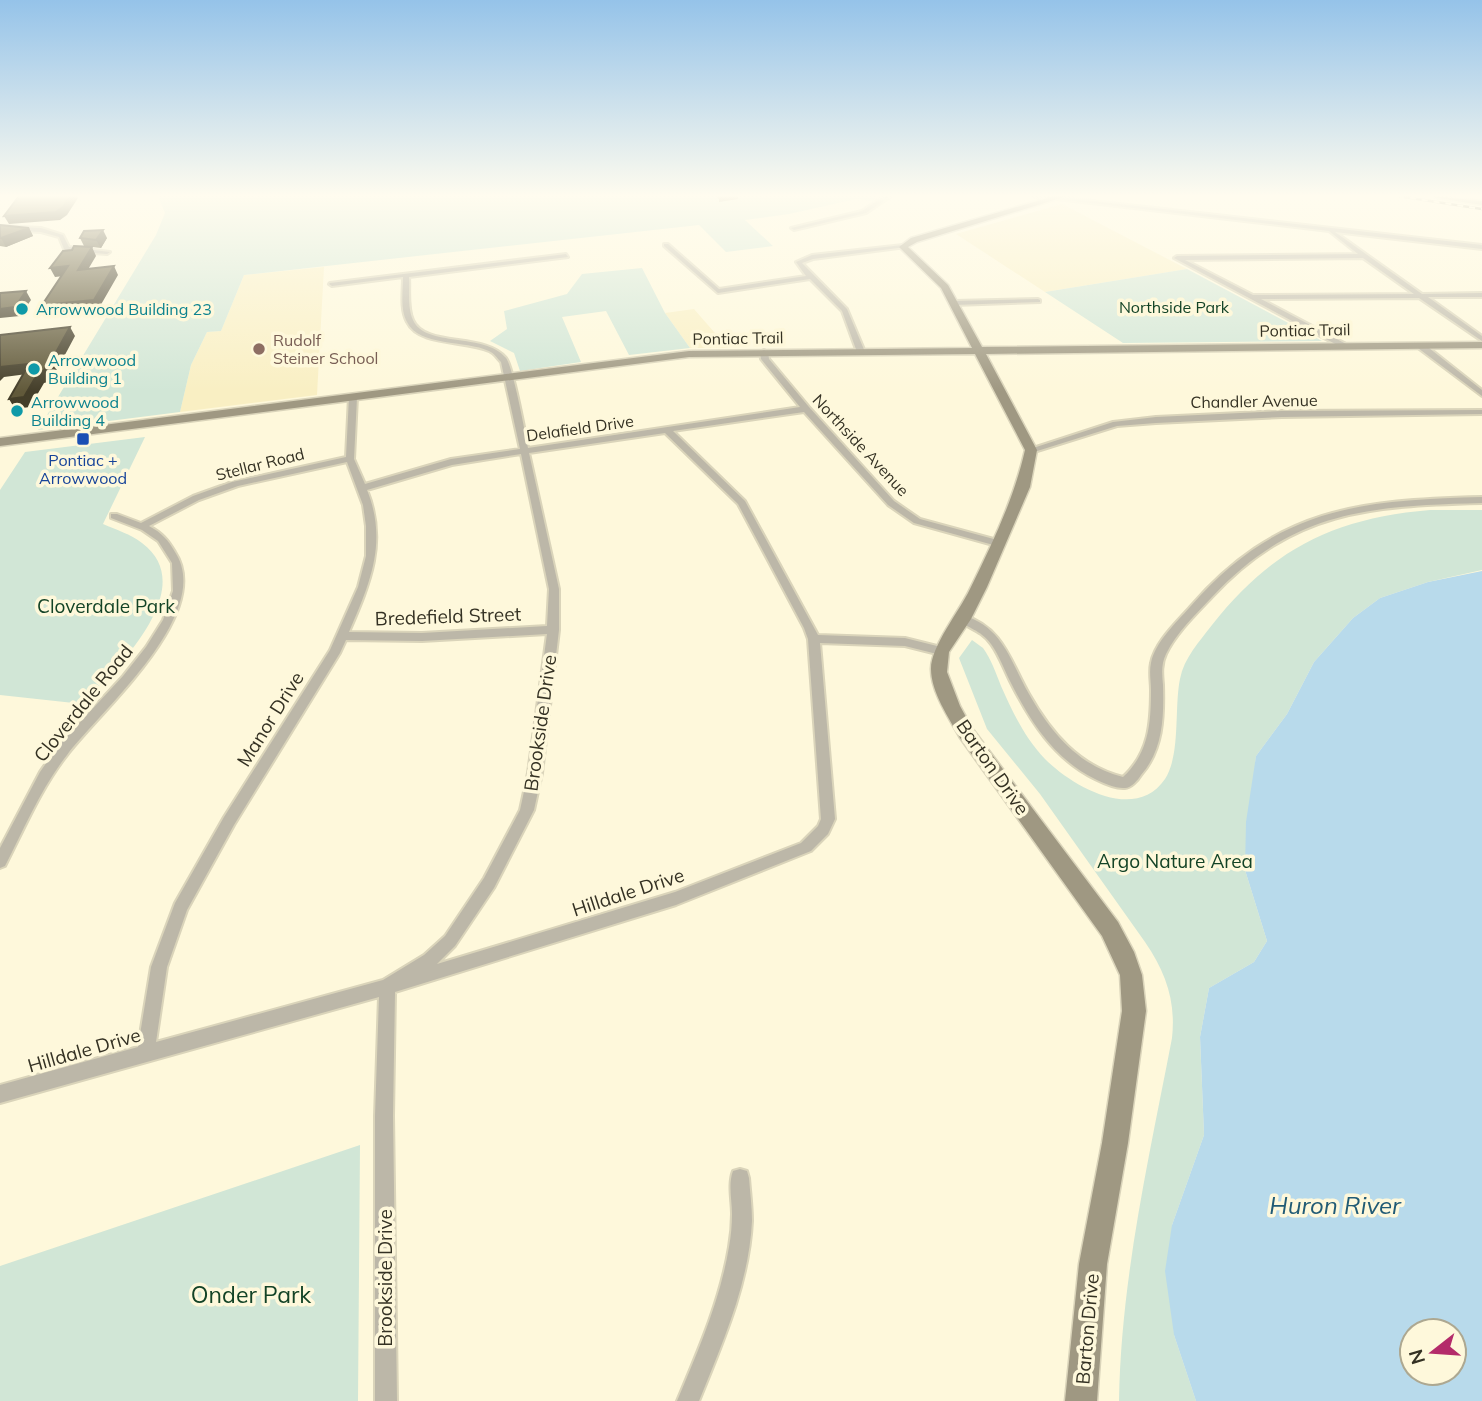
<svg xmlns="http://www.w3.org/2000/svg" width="1482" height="1401" font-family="Mulish,sans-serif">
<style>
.built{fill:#f9efc3}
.green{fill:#d1e6d6}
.water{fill:#b8daeb;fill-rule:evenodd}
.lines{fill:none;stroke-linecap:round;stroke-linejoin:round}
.street-casing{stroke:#dad4ba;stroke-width:4}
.secondary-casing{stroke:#dad4ba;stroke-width:3}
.street{fill:#bcb7a8;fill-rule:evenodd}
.secondary{fill:#9f9882;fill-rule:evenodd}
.rail-casing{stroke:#696553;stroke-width:2.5}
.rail{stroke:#fef8db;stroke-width:2;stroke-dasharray:6;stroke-linecap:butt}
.wall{fill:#534d32}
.shaded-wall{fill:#443e29}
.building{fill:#61593a;stroke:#443e29;stroke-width:2}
.culture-dot{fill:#0f9aa8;stroke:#fef8db;stroke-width:2.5}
.education-dot{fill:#8d6e63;stroke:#fef8db;stroke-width:2.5}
.transit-dot{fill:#1a4fb4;stroke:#fef8db;stroke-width:2.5}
.labels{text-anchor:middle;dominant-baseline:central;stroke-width:7;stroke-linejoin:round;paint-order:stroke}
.far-park-label{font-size:16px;fill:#134326;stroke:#fef8db}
.far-culture-label{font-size:16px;fill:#0d838f;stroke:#fef8db;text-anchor:start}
.far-street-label{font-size:16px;fill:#343123;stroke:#fef8db}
.far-education-label{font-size:16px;fill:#785e54;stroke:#fef8db;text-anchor:start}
.far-transit-label{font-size:16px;fill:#164399;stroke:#fef8db}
.park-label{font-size:19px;fill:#134326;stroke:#fef8db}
.street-label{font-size:19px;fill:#343123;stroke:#fef8db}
.near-park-label{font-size:23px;fill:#134326;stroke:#fef8db}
.near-water-label{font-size:24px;font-style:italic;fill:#215b75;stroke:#fef8db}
</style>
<rect width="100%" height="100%" fill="#fef8db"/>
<path class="built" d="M1062,204L1187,269L1045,292L956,234Z
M324,267L317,395L180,412L191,365L207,332L221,331L244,275Z
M694,309L728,348H690L665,313Z"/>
<path class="green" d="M158,196H877L873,201L856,199L789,214L745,220L773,246L726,252L699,225L244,275L221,331L207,332L191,365L180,412L38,430L156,235L165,213Z
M642,268L665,313L690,348L629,355L606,311L562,317L581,362L520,371L514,353L490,341L507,329L504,311L567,294L582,274Z
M1187,269L1322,341L1123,343L1045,292Z
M145,437L103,524C117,530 130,534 142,543C202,588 115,670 83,704L0,695V490L25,452Z
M1430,510H1482V570L1428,582L1380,598L1353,618L1314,662L1287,714L1256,756L1245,870L1267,941L1254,962L1209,988L1200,1037L1204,1135L1172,1225L1174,1335L1196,1401H1119C1121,1278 1149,1158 1172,1038C1176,1001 1166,973 1145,942L1040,794L987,729L959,658L972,640L983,648C991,659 996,673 1001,686C1013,713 1025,738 1045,759C1072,786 1135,823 1165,779C1181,754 1174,708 1180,679C1184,658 1199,642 1212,625C1272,549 1334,518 1430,510Z
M360,1145L358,1401H0V1266Z"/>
<path class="water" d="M1482,571V1401H1196L1174,1335L1165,1271L1172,1225L1204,1135L1200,1037L1209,988L1254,962L1267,941L1245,870L1246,822L1256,756L1287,714L1314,662L1353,618L1380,598L1428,582ZM1412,1331H1454V1373H1412Z"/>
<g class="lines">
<g class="street-casing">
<path id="street" d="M884,196H891L866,213L794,230L791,228L862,211Z
M1031,196H1049L1482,245V249L1335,232L1422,294L1482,293V297H1428L1482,336V341L1419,298L1261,299L1348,345L1341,347L1174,258L1177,256L1358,254L1329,231ZM1363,258L1414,294L1253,295L1185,260Z
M0,226L41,228L63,235L69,247L110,252L107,254L67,251L64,249L59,237L41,232L0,230Z
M664,244H668L719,289L806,276L796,262L812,255L903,245L906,247L813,259L802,263L847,309L865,352L861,354L857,352L842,311L810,279L718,293L664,246Z
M566,254L568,257L409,277C410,290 407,307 413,320C425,348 485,332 506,358C513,367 525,432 528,448L800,407L761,359L760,352L764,350L768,352L769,359L809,407L894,501L920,519L1001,541L1002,543L997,546L914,523L888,505L804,412L673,431L745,501L818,635L905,638L945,648L947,651L941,655L905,646L820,643L835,819L828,834L811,851L676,905L395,992L393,1116L397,1401H375V1116L379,997L0,1103V1085L138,1047L151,967L175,903L224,817L330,650L358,587L366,556V526L363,505L347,462L238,486L199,500L149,526C162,533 168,540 175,552C215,613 101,710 67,755C41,788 24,829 5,866L0,868V848L40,772L58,746L123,676L146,647L163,620L173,591L172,563L158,541L142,530L111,518V514H117L141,523L193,496L232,482L346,457L349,397L353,395L357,397L354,459L365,484L451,459L520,449L501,362C497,358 494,353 489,351C466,340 419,347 407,322C400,309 403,292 403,277L332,286L329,284L330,283ZM665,433L738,504L804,628L808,639L821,819L818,826L801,843L675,892L437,964L455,946L494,888L534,810L542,773L559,630V589L529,453ZM521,454L549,589L547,626L422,633L349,632C370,583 388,542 367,490L452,465ZM547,634L528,773L520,810L484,878L445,936L424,955L383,980L156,1042L167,967L187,910L234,825L340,653L346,640L422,641Z
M1038,299L1040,300V302L954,305L951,303L954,301Z
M1418,344H1424L1482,390V396L1418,348Z
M1482,410V414L1282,417L1156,423L1117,426L1034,452L1027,450L1113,422L1156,417L1282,411Z
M1482,497V503C1370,506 1293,510 1212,597C1196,614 1176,633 1166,654C1161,664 1162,674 1163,685C1164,717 1163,750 1141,775C1138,780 1131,788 1125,788C1117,789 1103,783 1095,779C1054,759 1030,721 1010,681C1004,669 999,655 991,644C980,629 968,629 957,619L963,615C1004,628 1010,661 1029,694C1051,733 1079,766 1123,777C1149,753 1151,723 1151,690C1151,681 1149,672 1151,663C1155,642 1176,623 1190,607C1276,508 1359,500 1482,497Z
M740,1169L747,1171L749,1178C750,1192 752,1207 752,1221C749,1284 722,1344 699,1401H677C698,1351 720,1301 729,1247C731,1236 732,1225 732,1214C732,1201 728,1184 733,1171Z"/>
</g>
<g class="secondary-casing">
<path id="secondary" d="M1054,196H1067L917,242L908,247L948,285L982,347L1482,342V348L986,354L1037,450L1030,487L987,587L971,619L949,652L947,672L960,706L972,728L1118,922L1134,952L1142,975L1146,1011L1128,1143L1107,1264L1097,1401H1065L1079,1264L1102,1143L1122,1011L1120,975L1102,936L960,738C949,718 931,692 931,669C931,646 959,612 970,589C992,544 1014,499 1025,450L975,354L689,357L0,446V438L689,351L972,348L941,288L899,247L911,238Z
M1433,196L1482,201V205L1437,198Z"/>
</g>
<use href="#street" class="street"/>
<use href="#secondary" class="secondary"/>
<g class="rail-casing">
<path id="rail" d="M1398,196L1482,209"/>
</g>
<use href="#rail" class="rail"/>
</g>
<path class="wall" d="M0,225L29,228L33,236L6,247L0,246Z
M80,238H107L101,248L84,246Z"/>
<path class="shaded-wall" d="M70,196H77L78,198L67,215L60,220L9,224L4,216Z
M732,196H738V199L719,202V198Z
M29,228L33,236L6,247L1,238Z
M103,230L107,238L101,248L96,240Z
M92,247L96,256L83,278L78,270Z
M68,266L73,275L55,277L50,268Z
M114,266L118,275L99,308L47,314L42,305Z
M26,291L31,300L20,316L0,318V309Z
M70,327L75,336L59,366L48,382L44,383L30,407L15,409L9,399L38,373Z
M29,364L35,373L4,377L0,381V367Z"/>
<path class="building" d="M19,196H70L63,207L56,212L4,216Z
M717,196H732L719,198Z
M0,225L29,228L1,238H0Z
M103,230L96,240L80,238L84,231Z
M74,246L92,247L78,270L114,266L94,300L42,305L68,266L50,268L63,251L72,250Z
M26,291L15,307L0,309V293Z
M70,327L54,356L42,373H38L24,397L9,399L29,364L0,367V335Z"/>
<linearGradient id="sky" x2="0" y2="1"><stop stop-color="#95c3e9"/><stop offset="0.5" stop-color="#fffcef"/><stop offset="1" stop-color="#fffcef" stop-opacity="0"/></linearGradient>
<rect width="1482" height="392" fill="url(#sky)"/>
<g class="culture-dot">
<circle cx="22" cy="309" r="7"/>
<circle cx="34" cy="369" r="7"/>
<circle cx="17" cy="411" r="7"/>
</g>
<circle class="education-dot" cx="259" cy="349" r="7"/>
<rect class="transit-dot" x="76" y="432" width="14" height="14" rx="3.5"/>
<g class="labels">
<g class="far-park-label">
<text x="1174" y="307">Northside Park</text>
</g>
<g class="far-culture-label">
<text x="36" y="309">Arrowwood Building 23</text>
<text x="48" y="360">Arrowwood<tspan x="48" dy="18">Building 1</tspan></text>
<text x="31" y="402">Arrowwood<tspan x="31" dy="18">Building 4</tspan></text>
</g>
<g class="far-street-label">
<text transform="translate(1305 330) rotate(-1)">Pontiac Trail</text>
<text transform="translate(738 338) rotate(-1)">Pontiac Trail</text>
<text transform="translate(1254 401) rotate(-1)">Chandler Avenue</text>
<text transform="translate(580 428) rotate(-8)">Delafield Drive</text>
<text transform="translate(861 445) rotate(47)">Northside Avenue</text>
<text transform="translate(260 464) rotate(-14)">Stellar Road</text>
</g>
<g class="far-education-label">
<text x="273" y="340">Rudolf<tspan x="273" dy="18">Steiner School</tspan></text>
</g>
<g class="far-transit-label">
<text x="83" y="460">Pontiac +<tspan x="83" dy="18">Arrowwood</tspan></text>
</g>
<g class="park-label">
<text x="106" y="606">Cloverdale Park</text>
<text x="1175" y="861">Argo Nature Area</text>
</g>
<g class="street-label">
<text transform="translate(448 616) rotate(-2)">Bredefield Street</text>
<text transform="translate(83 703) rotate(-51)">Cloverdale Road</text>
<text transform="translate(270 719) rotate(-58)">Manor Drive</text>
<text transform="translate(540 723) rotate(-82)">Brookside Drive</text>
<text transform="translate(993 767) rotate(55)">Barton Drive</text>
<text transform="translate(628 892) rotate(-18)">Hilldale Drive</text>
<text transform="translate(84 1050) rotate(-16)">Hilldale Drive</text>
<text transform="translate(385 1278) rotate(-90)">Brookside Drive</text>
<text transform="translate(1087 1329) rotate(-85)">Barton Drive</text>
</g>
<g class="near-park-label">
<text x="251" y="1294">Onder Park</text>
</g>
<g class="near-water-label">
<text x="1335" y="1205">Huron River</text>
</g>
</g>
<g transform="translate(1433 1352) rotate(253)"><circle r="33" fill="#fef8db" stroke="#ada891" stroke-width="2"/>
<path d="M0-5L12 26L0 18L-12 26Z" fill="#b42b6a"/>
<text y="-10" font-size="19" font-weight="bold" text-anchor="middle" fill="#343123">N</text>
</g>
</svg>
